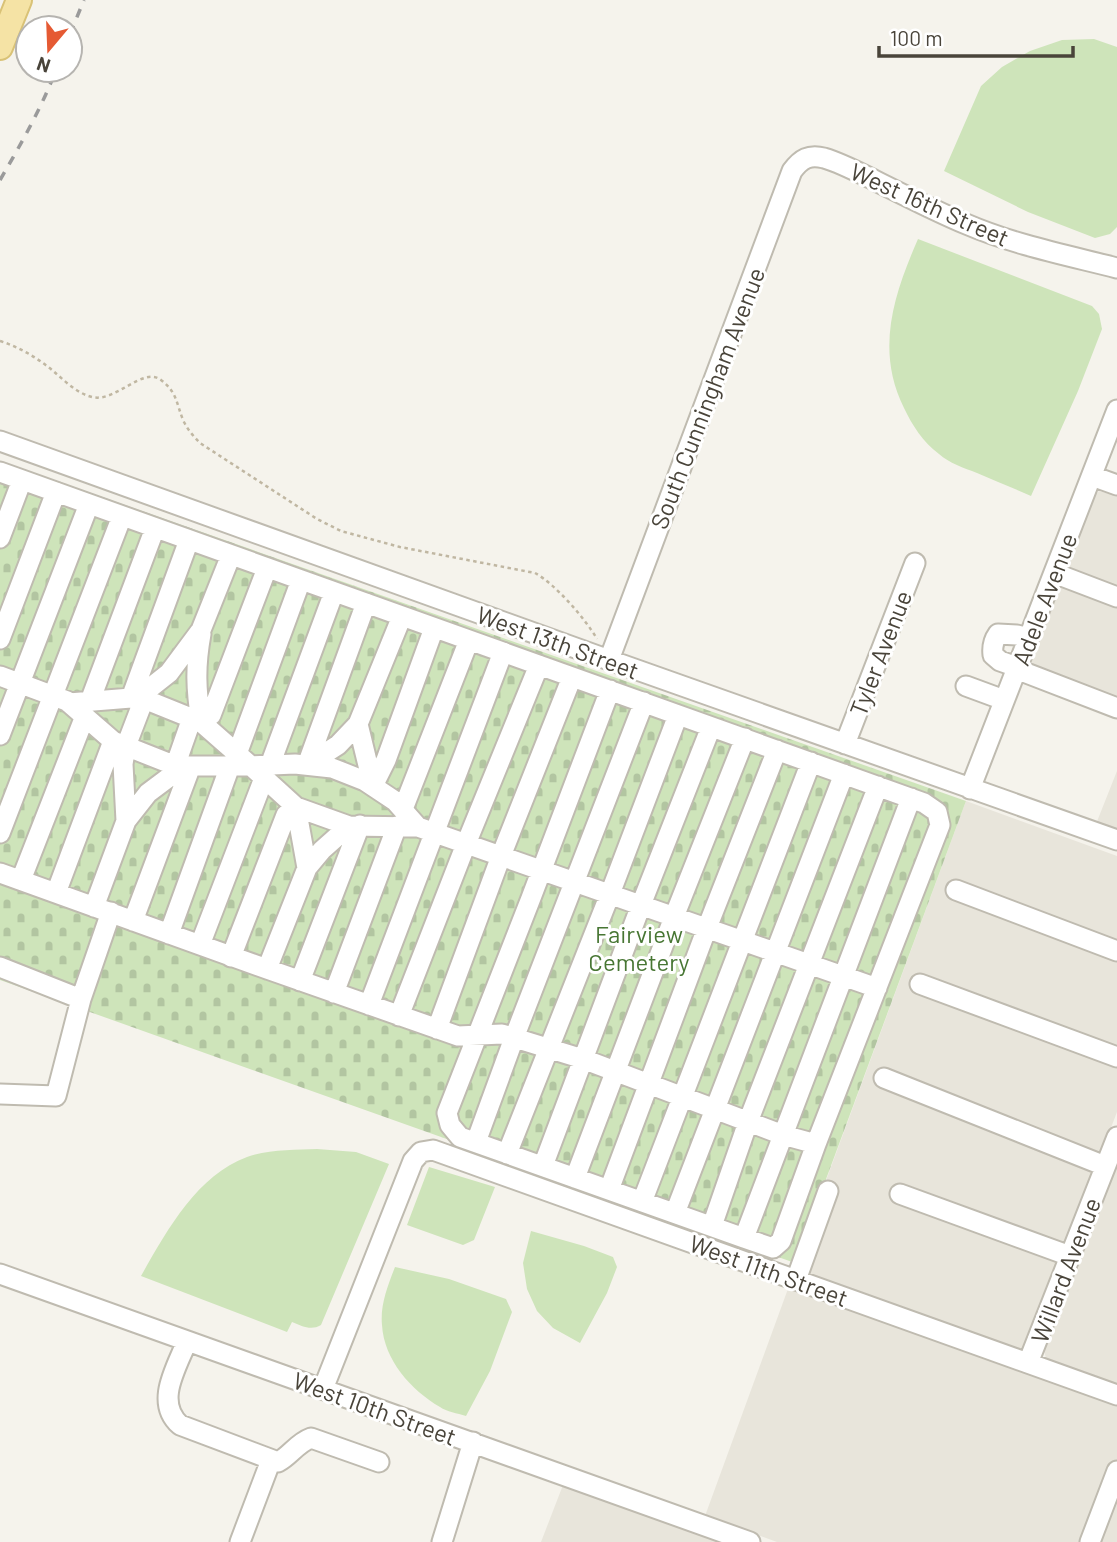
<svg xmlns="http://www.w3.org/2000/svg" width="1117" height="1542" font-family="Barlow,sans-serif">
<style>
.residential{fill:#e8e5db}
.grass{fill:#cee4ba}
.cemetery{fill:url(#cemetery-stones)}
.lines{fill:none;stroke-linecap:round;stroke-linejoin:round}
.minor-casing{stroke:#bfbbb0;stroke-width:23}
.major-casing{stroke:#d9c276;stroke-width:28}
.path{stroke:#c0b7a2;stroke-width:2.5;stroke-dasharray:3.5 3.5;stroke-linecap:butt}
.minor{stroke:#fff;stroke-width:19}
.major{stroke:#f5e3a5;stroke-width:24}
.rail{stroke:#9a9a9a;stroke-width:3.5;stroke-dasharray:9 9;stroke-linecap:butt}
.labels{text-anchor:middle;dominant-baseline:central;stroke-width:6;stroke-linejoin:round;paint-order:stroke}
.street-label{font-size:24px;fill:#49443a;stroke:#fff}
.park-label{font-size:24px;fill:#477633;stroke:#fff}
</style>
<defs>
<pattern id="cemetery-stones" width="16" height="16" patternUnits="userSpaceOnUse" patternTransform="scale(1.75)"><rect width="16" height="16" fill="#cee4ba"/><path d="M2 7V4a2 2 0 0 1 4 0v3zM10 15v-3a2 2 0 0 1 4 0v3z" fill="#b2c5a1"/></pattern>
</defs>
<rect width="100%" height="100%" fill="#f5f3ec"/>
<path class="residential" d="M1099,491L1117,496V700L1032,665L1030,662L1094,496Z
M1117,771V832L1096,824Z
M966,801L1117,856V1112L1029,1341L1026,1346L1020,1349L793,1270Z
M1117,1161V1385L1051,1361L1046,1358L1044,1351Z
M789,1286L1117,1404V1542H777L705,1516Z
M563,1485L726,1542H541Z"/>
<path class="grass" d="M1094,39L1117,47V227L1110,234L1095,238L1028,212L944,171L981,86L1002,67L1030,51L1062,40Z
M918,239L1092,306L1099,314L1102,329L1078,391L1031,496C1013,488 995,481 977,473C964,468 949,463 939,454C923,442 912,425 904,408C875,350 894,294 918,239Z
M317,1149L356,1152L389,1164L321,1325C311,1331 302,1326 292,1322L287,1332L141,1276C166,1232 197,1175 247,1157C269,1149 295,1150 317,1149Z
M429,1167L495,1187L474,1240L463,1245L407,1225Z
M531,1231L584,1246L613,1257L617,1267L607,1293L580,1343L553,1328L537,1311L527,1289L523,1263Z
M395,1267L449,1279L506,1299L512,1312L490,1371L466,1416C457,1413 447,1412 440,1407C411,1390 384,1360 382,1325C380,1305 388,1285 395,1267Z"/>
<path class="cemetery" d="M0,461L966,801L795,1263L0,980Z"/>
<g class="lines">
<g class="minor-casing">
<path id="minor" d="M0,441L609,660L1117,840
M0,472L924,803L937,812L940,825L816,1144L783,1135L583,1059L502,1034L458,1036L267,969L0,873
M1092,476L1117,485
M0,538L22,480
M1054,573L1117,597
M201,634C195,667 196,689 201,722L211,715L267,568
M0,639L56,492
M609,660L792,171C801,159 809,154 824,158C841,163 858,172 874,180C904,195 935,211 966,224C1015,245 1066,255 1117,268
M1017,667L1000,661L993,655C992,647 993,641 998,634L1017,635L1028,638
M1016,669L1117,708
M0,676L67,701L113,741L176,766H251L201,722L144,699L131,698L69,703
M966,686L1004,700
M610,690L531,898L447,1113L450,1125L460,1137L744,1238L911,798
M131,698L189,540
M90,701L155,528
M358,724L373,786
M0,735L89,504
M845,744L915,563
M237,754L301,580
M295,764L332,768L365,781L395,801L418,827L349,826L296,807L251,766Z
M270,765L334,592
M307,765L338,745L358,724L402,616
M307,765L366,603
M373,786L386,760L434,628
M970,789L1117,410
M403,809L469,640
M126,821L148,793L172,775L192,718
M418,827L877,988
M0,833L122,516
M307,868L322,850L349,826
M21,880L85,716
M956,890L1117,951
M56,893L113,741
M94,907L126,821L123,764L126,746L144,699L150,688L169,673L201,630L231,555
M133,921L191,766
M169,934L230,766
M200,945L264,778
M231,957L286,815L296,807L307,868L267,969
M0,967L81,999L111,912
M300,981L360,825
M920,984L1117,1057
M334,993L397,826
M369,1005L503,652
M399,1016L466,844L539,665
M437,1029L501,856L572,677
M884,1078L1105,1166
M0,1094L56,1096L81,999
M476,1142L514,1038L644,702
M507,1154L610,894L678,715
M543,1166L641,905L711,727
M575,1178L674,917L745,738
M609,1190L707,928L777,750
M900,1194L1070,1256
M642,1202L811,762
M675,1213L844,774
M712,1226L748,1122L878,786
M744,1238L773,1248L781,1241L816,1144
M0,1274L750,1542
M796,1280L828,1191
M187,1341C177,1367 154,1402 180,1425L278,1462C290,1456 297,1443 311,1438L379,1462
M1028,1363L1117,1137
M323,1389L413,1161L421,1152L433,1150L1117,1395
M240,1542L271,1460
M442,1542L473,1442
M1090,1542L1117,1471"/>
</g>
<g class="major-casing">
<path id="major" d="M0,47L19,0"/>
</g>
<path class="path" d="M0,341C19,347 36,357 52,370C64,380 76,393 92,397C115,403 143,366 161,380C178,393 176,404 184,422C188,430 194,437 200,443L317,519L341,531L400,547L535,573C555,584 585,618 597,639"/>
<use href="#minor" class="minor"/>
<use href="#major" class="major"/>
<path class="rail" d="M70,34L84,0
M0,180C21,144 41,109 56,70"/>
</g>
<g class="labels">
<g class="street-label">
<text transform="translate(930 204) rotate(24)">West 16th Street</text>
<text transform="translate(707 398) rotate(-69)">South Cunningham Avenue</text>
<text transform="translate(1044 599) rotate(-69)">Adele Avenue</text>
<text transform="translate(558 642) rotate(20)">West 13th Street</text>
<text transform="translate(880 653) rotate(-69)">Tyler Avenue</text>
<text transform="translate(769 1270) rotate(20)">West 11th Street</text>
<text transform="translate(1065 1270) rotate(-69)">Willard Avenue</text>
<text transform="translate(375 1408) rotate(20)">West 10th Street</text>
</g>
<g class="park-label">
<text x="639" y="933">Fairview<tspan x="639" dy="28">Cemetery</tspan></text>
</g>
</g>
<g transform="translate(49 49) rotate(199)"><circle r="33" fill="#ffffff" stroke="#b6b4b0" stroke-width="2"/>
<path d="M0-5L12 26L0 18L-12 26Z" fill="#e55a33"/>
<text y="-10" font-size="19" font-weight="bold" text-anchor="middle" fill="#49443a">N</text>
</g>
<path d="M879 46v10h194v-10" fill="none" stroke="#49443a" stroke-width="3.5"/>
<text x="890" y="46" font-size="21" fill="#49443a" stroke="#ffffff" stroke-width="5" paint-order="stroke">100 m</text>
</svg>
